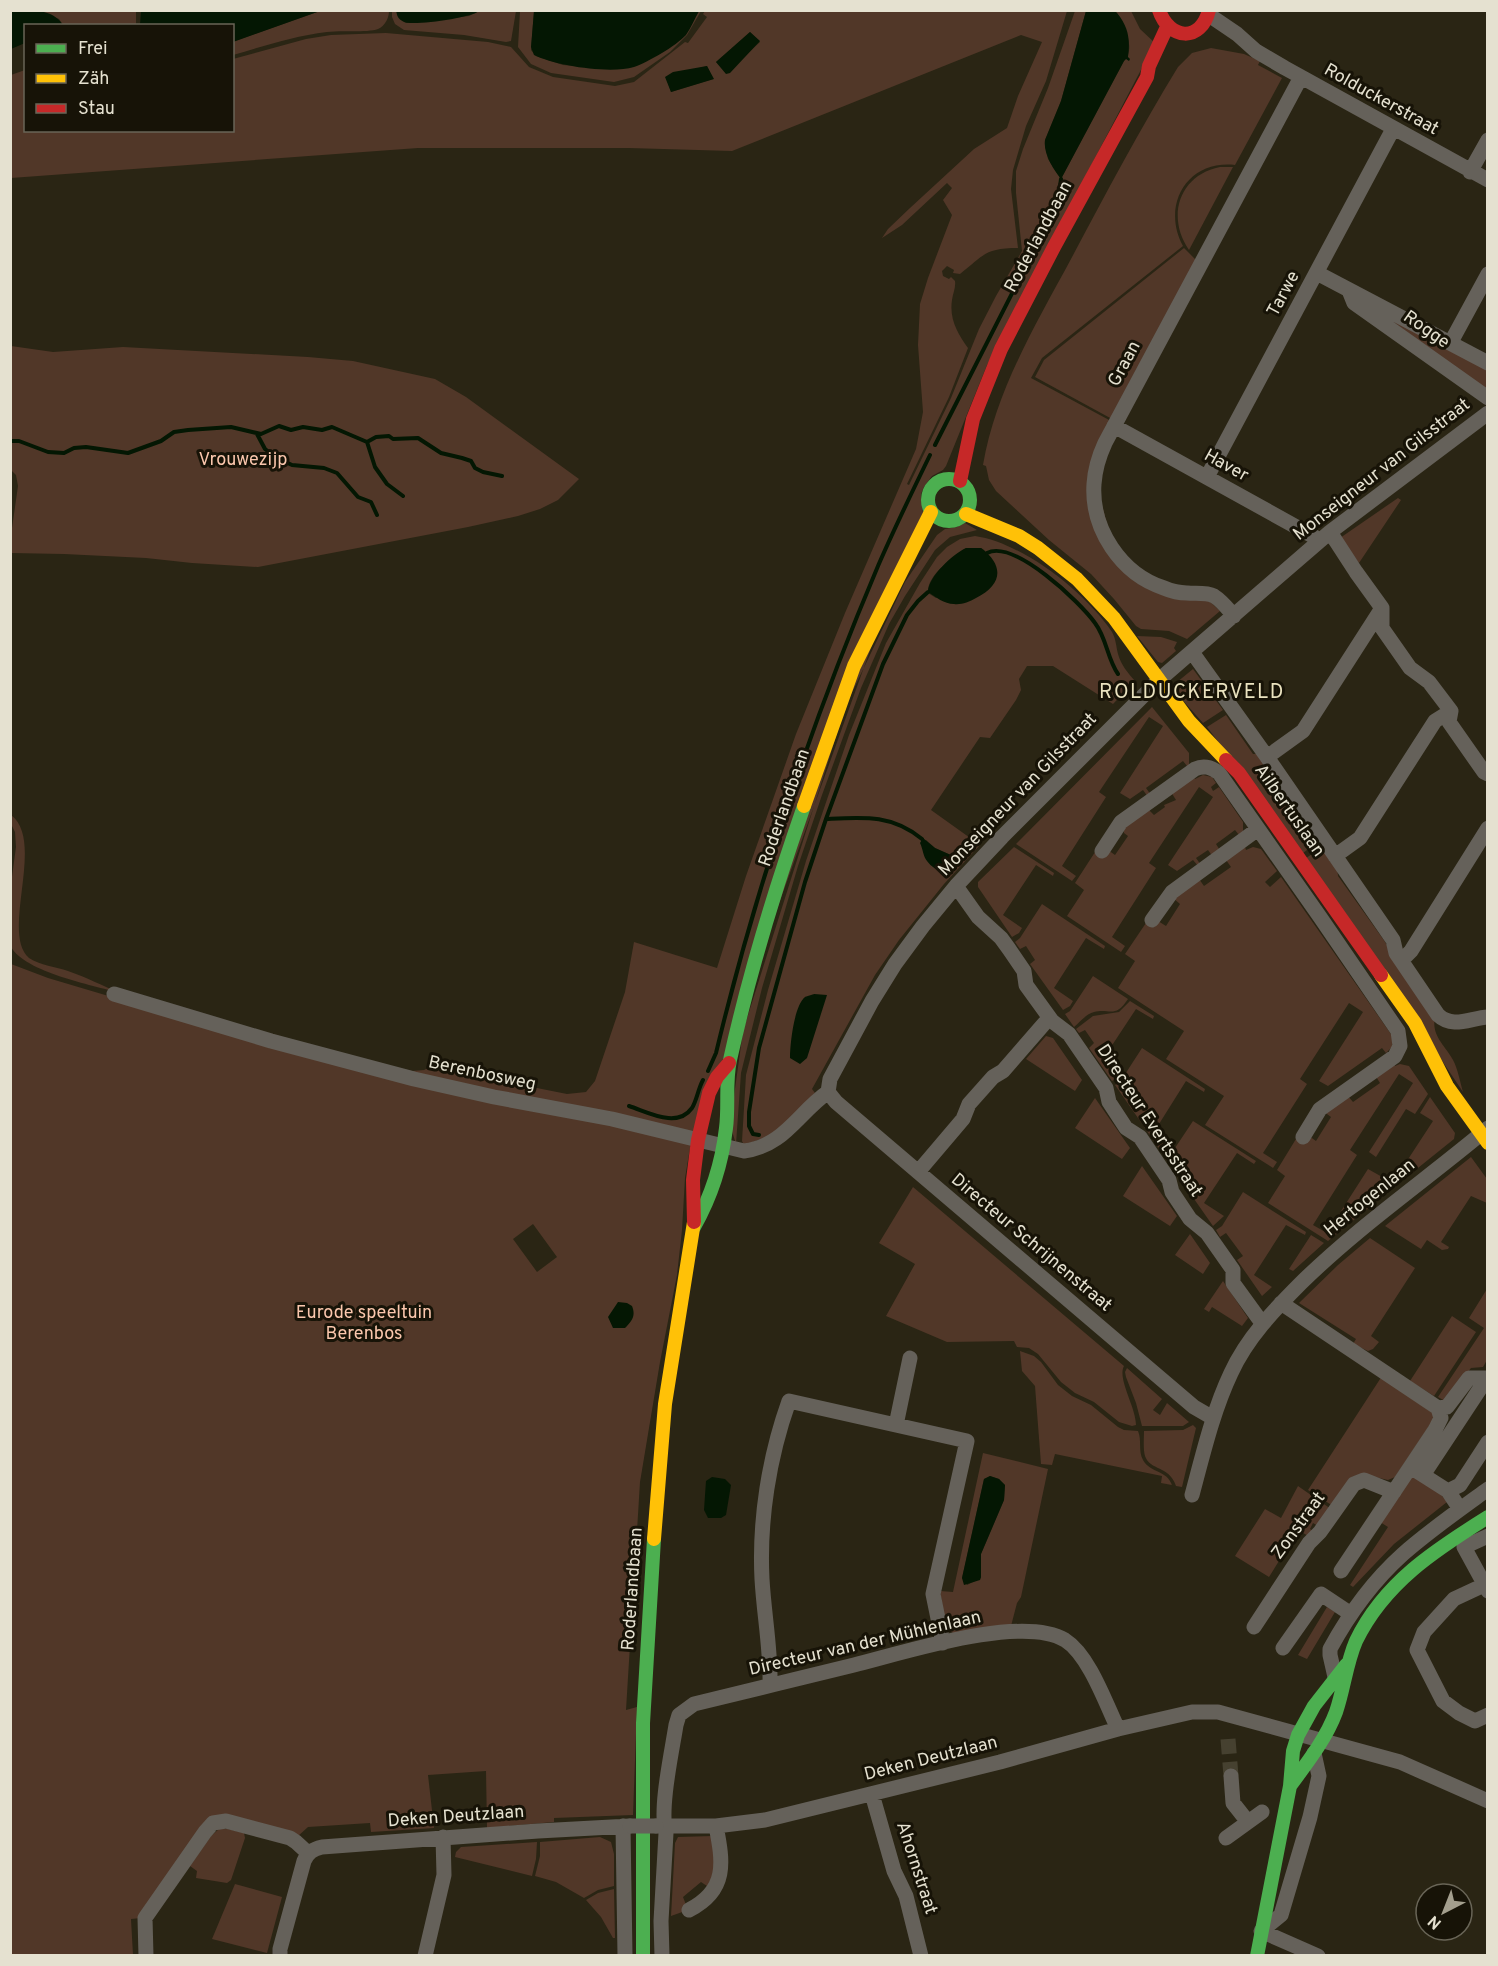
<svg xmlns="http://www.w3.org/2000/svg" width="1498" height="1966" font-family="Overpass,sans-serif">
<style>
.green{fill:#513728;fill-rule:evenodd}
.water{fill:#041703}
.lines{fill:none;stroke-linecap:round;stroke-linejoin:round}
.stream{stroke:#041703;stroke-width:4}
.street-tunnel{stroke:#464130;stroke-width:15;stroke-dasharray:15 8;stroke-linecap:butt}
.street{stroke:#65615a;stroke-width:15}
.fast{stroke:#4caf50;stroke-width:14}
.slow{stroke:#ffc107;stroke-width:14}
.jam{stroke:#c62828;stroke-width:14}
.street-bridge{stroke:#65615a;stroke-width:15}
.labels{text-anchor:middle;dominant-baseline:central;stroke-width:6;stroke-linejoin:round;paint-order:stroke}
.street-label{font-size:18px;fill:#e5e1d0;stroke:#171307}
.park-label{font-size:18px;fill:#fbc7ad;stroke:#171307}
.neighbourhood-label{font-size:20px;letter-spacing:1.5px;fill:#eae2bf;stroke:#171307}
</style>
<rect width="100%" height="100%" fill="#2a2514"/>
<path class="green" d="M40,11H136V25H63L59,19Z
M320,11H389C389,18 385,26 378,29C367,33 340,30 327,32C294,36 264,46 233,55L232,42Z
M392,11H396L406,23H411L469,16L479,11H516L511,41L506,42L464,35L404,30L395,24L392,17Z
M520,11H534L531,50L536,56L563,65L612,69L632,67L661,53L684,36L699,11H701L687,35L670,52L634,77L614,82L551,73L531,64L518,47Z
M705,11H1067L1046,81L1026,126L1013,170L1011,189L1018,248C985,248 984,255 960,274L953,273L954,270L947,266L942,271L943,276L949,279L951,277L955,281C956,287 953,293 952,300C949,319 958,334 968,348L949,397L907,484L909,485L951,398L979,329L996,296L1022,251L1016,193V171L1023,149L1048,88L1075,11H1086L1061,101L1045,140L1048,159L1061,179L1124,61C1136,50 1125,22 1115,11H1131L1140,29L1155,43L987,365L946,466L943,470L932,476L924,487L921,494L923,513L908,545L696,1134L384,1069L207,1016L373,1062L412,1071L424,1070L430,1067L567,1094L586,1092L595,1081L625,992L634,942L717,968L746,876L796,734L845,613L916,449L923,412L918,345L920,304L928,278L952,215L943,200L952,188L947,183L902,225L882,238L888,229L910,208L974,149L1007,128L1018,96L1042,42L1021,35L732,151L629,148H418L11,178V75L25,70L26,130H232L233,59L306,39L331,35L386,33L488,42L511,47L529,67L553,77L615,86L634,82L685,42L688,43L707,17L703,14ZM750,32L760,42L726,73L716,62ZM707,66L713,79L671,92L666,77Z
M1211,48L1244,54L1260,61L1258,65L1282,78L1235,165C1187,160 1161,205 1183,246L1042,358L1031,378L1111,421L1092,467L1117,562L1206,598L1220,611L1187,639L1169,631L1141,629L1136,626L1114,599L1091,574L1049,540L996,491L989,480L986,466L983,465C996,390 1036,324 1071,259C1105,195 1140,129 1178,67L1192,53Z
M1220,167H1233L1189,250C1166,217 1179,175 1220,167Z
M1184,248L1196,260L1112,419L1035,377L1044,360Z
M1358,296L1487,365V391Z
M11,346L53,352L123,347L308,357L353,361L435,379L466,397L579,479L558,500L540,509L518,516L468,527L258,567L192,563L146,558L64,554L11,553V535L18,486L16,475L11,470Z
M1398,498L1401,500L1359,563L1340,538Z
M965,523L977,530L950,537L935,550L905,596L889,624L861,688L822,795L798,866L762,988L741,1073L736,1144L730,1125L743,1031L846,705L905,582L937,535L945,529L957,527Z
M975,536C1023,543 1085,592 1112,632C1116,639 1116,646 1118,654C1121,665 1128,673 1135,681L1113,704L1053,666H1027L1019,679L1021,690L1016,700L990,738L980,737L931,810L980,845L944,884L899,940L875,975L812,1089L815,1093L773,1135L744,1145L742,1141L746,1075L768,990L806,861L849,735L886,643L920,583L937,557L947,547L960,539ZM966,548H981L984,550L996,568L936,598L928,593C927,574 953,558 966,548ZM926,840L935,848L953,856V865L944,871L922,847Z
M1137,636L1161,637L1177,642L1174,648L1176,651L1162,663L1158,662Z
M1193,669L1223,710L1203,723L1171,687Z
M1152,707L1189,753V765L1187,766L1183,761L1146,788L1151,795L1148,797L1143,790L1130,799L1120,793L1163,726L1149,717L1099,792L1106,797L1062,866L1076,876L1072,881L1016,844Z
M1226,715L1253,754H1258L1270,771L1269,777L1316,843L1303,853L1207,727Z
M1203,775L1212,777L1216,783L1211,787L1213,791L1219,787L1243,822V832L1239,835L1235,830L1216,844L1221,852L1213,857L1208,850L1196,858L1201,865L1199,867L1193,860L1177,871L1168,865L1213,797L1199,787L1149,863L1156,868L1112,937L1125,946L1121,952L1067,916L1084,890L1075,883L1097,849L1108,850L1115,855L1128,836L1124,833L1123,828L1148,809L1154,815L1165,807L1164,805L1176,800L1171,792L1193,776L1195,779Z
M11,815C46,841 0,933 29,958C40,965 56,967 68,971C86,977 103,986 120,993C92,985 25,972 11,947V884L16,847L15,832L11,824Z
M1014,847L1054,873L1053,876L1036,865L1003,915L1022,928L1019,933L1012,937L978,887V882Z
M1245,847L1246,850L1253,847L1261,849L1277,871L1265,882L1270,887L1281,877L1393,1037L1392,1047L1386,1053L1382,1048L1328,1086L1319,1081L1363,1012L1349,1003L1300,1079L1307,1084L1263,1153L1277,1162L1273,1168L1205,1125L1224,1096L1166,1059L1184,1031L1118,988L1135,961L1125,954L1148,920L1158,921L1166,926L1180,904L1173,898L1199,879L1204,886L1231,867L1226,860Z
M1320,849C1329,852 1338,866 1338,876L1383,939L1435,1017C1431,1036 1445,1045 1453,1060C1458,1069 1460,1082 1463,1092L1306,858Z
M1042,904L1105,946L1104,949L1086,938L1054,988L1073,1001L1070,1006L1063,1010L1030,964L1035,960L1026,946L1020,949L1015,942L1020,938Z
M11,964L48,978L132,1003L691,1142L685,1178L682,1230L677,1275L660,1362L640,1482L626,1710L637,1707L633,1815L554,1818V1822L487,1828L486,1771L428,1775L434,1828L371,1832L370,1823L308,1827L297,1837L221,1817L141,1918L131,1919L133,1955L11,1956ZM533,1224L557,1257L537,1272L513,1239Z
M1093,976L1128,999C1115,1019 1110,1008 1094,1012C1086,1014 1080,1022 1074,1027L1065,1014L1070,1011Z
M1130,1001L1154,1016L1153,1019L1136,1009L1103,1059L1122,1071L1119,1077L1112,1081L1089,1048L1094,1043L1085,1030L1079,1033L1076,1029L1093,1016L1119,1012Z
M1046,1036L1053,1038L1082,1080L1075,1091L1026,1059Z
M1142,1048L1205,1089L1204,1092L1186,1081L1154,1132L1174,1144L1163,1154L1115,1085L1120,1082Z
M1393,1062L1395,1066L1400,1064L1409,1066L1428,1094L1415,1114L1406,1109L1376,1157L1369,1152L1413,1083L1399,1074L1350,1150L1357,1155L1313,1225L1327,1233L1368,1169L1384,1178L1388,1175L1400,1182L1328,1241L1268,1203L1285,1176L1277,1170L1299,1134L1309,1136L1316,1141L1331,1117L1327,1114L1326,1110L1347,1095L1353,1102L1380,1083L1375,1075Z
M1430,1097L1455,1133L1454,1139L1408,1176L1401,1170L1433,1121L1420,1113Z
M1095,1098L1130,1148L1122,1159L1075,1128Z
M1193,1121L1256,1161L1254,1164L1237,1153L1204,1203L1224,1216L1213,1226L1185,1186L1190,1181L1177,1162L1171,1166L1166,1158L1171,1154Z
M1471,1157L1487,1179V1203L1471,1196L1441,1242L1449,1247L1448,1249L1442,1250L1427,1240L1421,1249L1385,1226Z
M1142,1166L1177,1216L1170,1226L1123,1196Z
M913,1187L1124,1366C1117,1379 1136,1407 1136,1425L1132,1426L1119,1422L1094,1402L1075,1393L1061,1382L1038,1354L1029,1348L1017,1347L1014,1341L947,1342L886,1316L915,1264L879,1243Z
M1243,1192L1306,1232L1305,1235L1286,1225L1254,1275L1272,1287L1262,1296L1237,1260L1243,1256L1226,1233L1220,1237L1216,1230L1222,1226Z
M1190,1234L1210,1263L1203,1274L1175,1255Z
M1311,1235L1324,1243L1293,1271L1289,1269Z
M1370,1238L1415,1268L1371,1336L1379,1342L1373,1349L1368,1351L1353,1344L1356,1339L1299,1303L1338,1265Z
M1223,1281L1248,1318L1242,1326L1212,1307L1209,1312L1204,1309Z
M1487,1289V1360L1483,1367L1471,1368L1445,1401L1438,1397L1484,1328L1469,1318Z
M1452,1316L1476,1332L1434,1396L1410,1381Z
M1020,1351L1034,1356L1041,1362L1058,1385L1072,1396L1091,1405L1118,1427L1124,1430L1138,1431C1142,1440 1138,1451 1143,1460C1150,1473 1167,1470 1172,1485L1161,1483L1162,1476L1055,1454L1052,1465L1041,1464L1035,1386L1022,1371Z
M1127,1368L1162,1399L1153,1410L1160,1415L1167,1403L1189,1422L1183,1426H1142L1136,1403L1126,1377L1125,1372Z
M1382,1376L1434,1414L1433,1420L1395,1477L1388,1480L1361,1474L1352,1477L1333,1506L1308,1490Z
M1193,1425L1196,1428L1182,1487L1176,1486C1169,1465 1150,1471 1145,1456C1143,1449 1144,1438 1144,1431L1183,1430Z
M983,1453L1048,1469L1021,1597L1017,1603L1011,1626L955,1635L946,1627L940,1591L953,1592ZM990,1476L999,1479L1005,1485L1004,1500L981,1554V1578L967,1585L962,1578L984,1479Z
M1411,1478H1415L1439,1492L1447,1502L1394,1544L1353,1587L1350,1585L1388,1527L1380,1522Z
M1298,1486L1331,1509L1318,1526L1313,1523L1310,1529L1316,1533L1310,1537L1298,1530L1269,1577L1235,1556L1265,1509L1281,1518Z
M1327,1607L1335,1612L1307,1659L1298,1655Z
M219,1829H228L244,1833L245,1838L231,1880L227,1883L196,1878L197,1871L190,1866L211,1836Z
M713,1836L717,1854L710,1888L701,1882L683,1897L688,1910L671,1916L675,1843L678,1837Z
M600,1837L611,1842L614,1854V1886L598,1890L584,1898L556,1882L535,1876L540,1856V1842Z
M537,1842L536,1859L532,1876L455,1857L456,1852L461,1847Z
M235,1884L282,1897L267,1953L212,1939Z
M614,1889L615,1938H613L601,1917L586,1900L598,1893Z"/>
<path class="water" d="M396,10H479V11C471,18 413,26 404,22C398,19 397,16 396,10Z
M10,11C29,10 52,8 63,25L26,26L25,43L11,49Z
M141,11V10L320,11L233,42L232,26L140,25Z
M534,11V10L699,11C695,18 691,28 686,35C676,46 648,62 634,67C610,74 556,66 534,55L531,47Z
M1086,11H1115L1117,13C1129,28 1130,39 1128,57L1130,59L1129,61L1126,59L1124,61L1061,179C1053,169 1043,153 1045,140L1061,101Z
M750,32L760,41L730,73L726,74L716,62Z
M707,66L714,79L671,92L665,77L673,72Z
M966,548H981C1005,566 1002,585 976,598C969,602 961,605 954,604C944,604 936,597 928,592C928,577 953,554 966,548Z
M923,838L935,848L953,856L954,861C949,875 935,872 927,861C923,856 923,849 920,843Z
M814,994L827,995L807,1058L800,1064L790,1058C790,1044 794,1006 805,997C805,997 814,994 814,994Z
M618,1302L627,1303L632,1306C636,1316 632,1321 625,1328H613L608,1317Z
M990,1476L999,1479L1005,1485L1004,1500L981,1554V1577L980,1580L964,1585L962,1578L984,1479Z
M712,1477L725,1479L731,1485L726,1515L721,1518H708L704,1510L706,1481Z"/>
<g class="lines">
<path class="stream" d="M257,434L265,449L277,458L292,465L324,468L337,473L358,497L371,502L377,515
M10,441H19L48,452L64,453L74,448L86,447L128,453L161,441L174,432L188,430L231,427L261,434L279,426L291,430L303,427L322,430L332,427L367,442L376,437L389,436L393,439L418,438L441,453L462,458L471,461L475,468L483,472L502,476
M367,442L375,467L387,484L403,496
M935,445L1058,203L1061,179
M987,553C1014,539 1080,602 1095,623C1107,639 1107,658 1118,674
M826,819C863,817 892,814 922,839
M708,1071L716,1053C756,887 811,724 878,566C894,529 912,492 930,455
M629,1106C648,1112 677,1129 692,1108C697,1100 698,1089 703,1080
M759,1135L753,1134L749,1126V1112L759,1048L805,882L826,819L883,664L907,615L918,601L928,592"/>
<path class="street-tunnel" d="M1228,1739L1231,1776"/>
<path class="street" d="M1209,15L1237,34L1256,51L1285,68L1488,180
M1470,172L1488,140
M1317,273L1488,363
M1350,293L1354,303L1488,398
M1451,342L1488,274
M1114,426L1320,540
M1207,477L1393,129
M1330,532L1356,572L1382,608V628L1410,668L1429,682L1451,711L1449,722L1484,772L1488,774
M1234,616C1228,609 1222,601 1214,596C1206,592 1195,594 1187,593C1179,593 1171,591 1164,588C1121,574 1091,529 1094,484C1095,469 1099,456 1105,443L1301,77
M1192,652L1267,757L1393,940L1396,953L1438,1015C1453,1029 1470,1018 1488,1017
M1267,757L1303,731L1382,608
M1102,851L1121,822L1195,769C1204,765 1211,767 1219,773L1320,917L1398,1031L1400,1046L1395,1056L1320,1109L1303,1137
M1335,856L1360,838L1435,721L1451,711
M956,886L978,917L1001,938L1009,949L1024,971L1026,985L1052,1021L1069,1034L1106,1088L1109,1102L1126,1128L1140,1137L1169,1180L1172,1192L1190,1219L1207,1233L1233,1270V1283L1262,1323
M1152,920L1172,892L1258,829
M1402,960L1411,951L1488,828
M114,994L271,1041L414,1079L494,1097L612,1119L744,1151C784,1146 798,1113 828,1092
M828,1092L830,1079L872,1001L895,964L923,926L956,886L1002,837L1159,680L1330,532L1488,413
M828,1092L836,1102L1194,1407L1213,1418
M918,1172L963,1119L969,1104L993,1077L1003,1071L1049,1018
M1281,1303L1438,1408L1441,1418L1435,1430L1341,1571
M1438,1408L1447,1407L1469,1378H1488
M896,1425L910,1358
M1415,1470L1448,1491L1460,1509
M1423,1475L1487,1378
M1448,1491L1460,1485L1488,1442
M1192,1495C1203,1454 1213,1411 1231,1373C1247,1338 1274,1310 1301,1283C1359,1226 1426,1180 1488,1128
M1488,1536L1464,1547L1488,1591
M1484,1585L1454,1599L1424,1632L1417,1650L1443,1701L1459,1713L1475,1721L1488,1715
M1254,1627L1309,1543L1320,1532L1354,1484L1364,1480L1394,1492
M1283,1648L1321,1594L1351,1614
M1335,1677L1330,1655V1649C1349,1614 1374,1580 1403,1554C1429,1531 1459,1510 1488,1489
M770,1685C771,1650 764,1615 762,1579C759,1520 769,1457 789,1401L967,1441L933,1594L943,1643
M1314,1753L1319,1776L1310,1817L1281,1915L1261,1931L1318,1956
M1231,1776L1233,1803L1248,1822
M872,1794L894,1871L906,1896L921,1956
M623,1826L625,1956
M656,1826H716L765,1820L1000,1762L1118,1729
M1226,1838L1262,1812
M689,1910C728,1890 723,1862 716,1826
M146,1956L145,1918L205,1832L213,1823L226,1821L290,1838L296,1842L308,1853
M280,1956V1949L304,1861C308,1852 313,1849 322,1847L538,1831L630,1826
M425,1956L444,1875L443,1837
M662,1956L661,1921L666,1833C659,1810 672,1751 676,1725L679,1715L694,1704C747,1691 801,1678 854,1665C903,1653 1021,1614 1065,1640C1089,1655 1106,1704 1118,1729L1192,1712H1218L1400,1762L1488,1801"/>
<path class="fast" d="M928 500a21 21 0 1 1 42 0a21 21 0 1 1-42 0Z
M694,1227C711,1197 722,1163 726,1128C729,1106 725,1082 730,1060C749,974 775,889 804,806
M1290,1786C1307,1763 1326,1739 1336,1712C1344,1689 1346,1664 1356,1641C1384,1583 1435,1550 1488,1517
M643,1956V1723L654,1539
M1257,1956L1290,1786L1293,1751L1298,1735L1314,1706L1346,1665"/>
<path class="slow" d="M966,514L1019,536L1038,548L1077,579L1114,618L1189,721L1226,760
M804,806L854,666L931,512
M1381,975L1415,1023L1447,1086L1488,1143
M654,1539L665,1404L694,1222"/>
<path class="jam" d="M1159,10C1169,40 1201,43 1209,10
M960,481L973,419L1001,349L1054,247L1147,77L1149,66L1167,27
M1226,760L1239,773L1381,975
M694,1222L693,1180L698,1140L709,1093L717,1077L729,1063"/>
<path class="street-bridge" d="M630,1826H656"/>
</g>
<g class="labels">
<g class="street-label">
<text transform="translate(1381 100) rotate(29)">Rolduckerstraat</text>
<text transform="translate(1039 237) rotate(-62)">Roderlandbaan</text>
<text transform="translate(1284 294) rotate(-62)">Tarwe</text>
<text transform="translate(1426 330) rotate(35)">Rogge</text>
<text transform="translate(1125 364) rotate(-62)">Graan</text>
<text transform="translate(1226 466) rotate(29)">Haver</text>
<text transform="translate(1382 470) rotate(-38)">Monseigneur van Gilsstraat</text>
<text transform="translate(1018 795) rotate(-46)">Monseigneur van Gilsstraat</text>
<text transform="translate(785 808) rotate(-71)">Roderlandbaan</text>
<text transform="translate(1289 811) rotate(55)">Ailbertuslaan</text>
<text transform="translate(482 1074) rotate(12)">Berenbosweg</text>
<text transform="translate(1149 1121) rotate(57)">Directeur Evertsstraat</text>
<text transform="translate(1370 1198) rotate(-39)">Hertogenlaan</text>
<text transform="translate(1031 1243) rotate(40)">Directeur Schrijnenstraat</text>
<text transform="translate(1299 1526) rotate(-54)">Zonstraat</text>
<text transform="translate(633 1589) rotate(-86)">Roderlandbaan</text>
<text transform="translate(865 1644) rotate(-13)">Directeur van der Mühlenlaan</text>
<text transform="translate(931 1759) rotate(-14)">Deken Deutzlaan</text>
<text transform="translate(456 1817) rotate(-4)">Deken Deutzlaan</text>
<text transform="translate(916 1868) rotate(72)">Ahornstraat</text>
</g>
<g class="park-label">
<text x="243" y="460">Vrouwezijp</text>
<text x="364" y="1313">Eurode speeltuin<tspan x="364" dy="21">Berenbos</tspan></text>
</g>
<g class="neighbourhood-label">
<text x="1192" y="693">ROLDUCKERVELD</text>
</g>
</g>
<rect width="1498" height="1966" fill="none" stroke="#e5e1d0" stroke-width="24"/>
<rect x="24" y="24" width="210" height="108" fill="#171307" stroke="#696557" stroke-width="1.5"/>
<rect x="36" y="44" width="30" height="9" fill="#4caf50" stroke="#696557" stroke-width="1.5"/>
<text x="78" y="54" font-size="18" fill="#e5e1d0">Frei</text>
<rect x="36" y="74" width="30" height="9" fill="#ffc107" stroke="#696557" stroke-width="1.5"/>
<text x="78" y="84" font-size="18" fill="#e5e1d0">Zäh</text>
<rect x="36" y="104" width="30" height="9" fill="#c62828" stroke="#696557" stroke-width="1.5"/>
<text x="78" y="114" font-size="18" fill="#e5e1d0">Stau</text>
<g transform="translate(1444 1912) rotate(222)"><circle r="28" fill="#171307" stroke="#696557" stroke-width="1.5"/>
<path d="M0-4.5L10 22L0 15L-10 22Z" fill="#a49f8e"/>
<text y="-9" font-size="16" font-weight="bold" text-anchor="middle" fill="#e5e1d0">N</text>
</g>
</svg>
